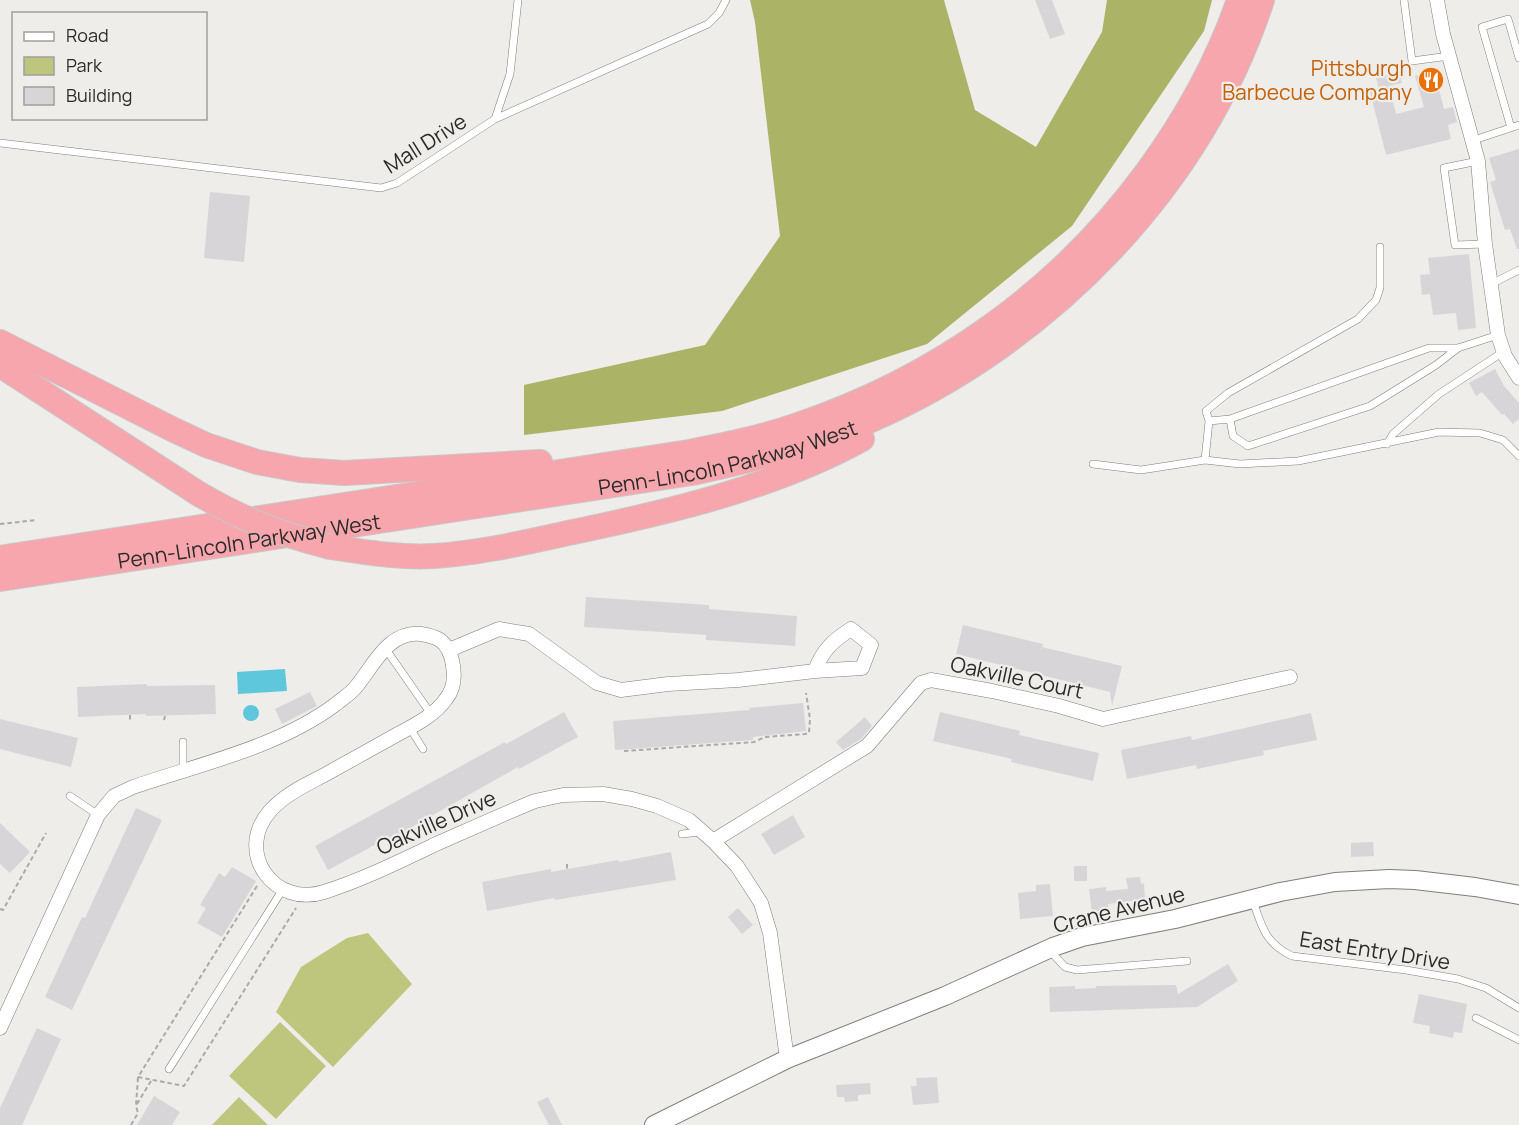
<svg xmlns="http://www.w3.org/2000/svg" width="1519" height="1125" font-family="Manrope,sans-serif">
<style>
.green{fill:#bec67e}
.forest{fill:#abb366}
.water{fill:#5ec7dc}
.building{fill:#d8d5d9}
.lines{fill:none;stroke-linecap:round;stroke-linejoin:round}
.lane-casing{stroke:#7e7e7a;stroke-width:8}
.street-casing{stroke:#7e7e7a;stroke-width:15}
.secondary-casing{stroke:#7e7e7a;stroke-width:20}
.highway-casing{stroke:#c8c8c8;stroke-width:26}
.path{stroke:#aaaaa7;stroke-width:2;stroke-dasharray:4.5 3;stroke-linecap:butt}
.lane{stroke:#fff;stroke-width:7}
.street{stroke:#fff;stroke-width:14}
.secondary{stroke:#fff;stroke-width:18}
.highway{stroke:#f6a6ac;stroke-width:24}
.highway-bridge-casing{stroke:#c8c8c8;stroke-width:26;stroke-linecap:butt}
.highway-bridge{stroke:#f6a6ac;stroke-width:24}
.labels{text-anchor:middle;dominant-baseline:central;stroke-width:4.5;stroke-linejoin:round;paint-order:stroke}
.food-label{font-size:21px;fill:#c56008;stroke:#eeede9;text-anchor:end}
.street-label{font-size:21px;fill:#2b2b2a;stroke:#eeede9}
</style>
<rect width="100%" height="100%" fill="#eeede9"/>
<path class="green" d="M368,933L412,984L333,1067L276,1012L301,967L347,938Z
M280,1022L326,1066L276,1119L229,1076Z
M239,1097L268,1125H212Z"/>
<path class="forest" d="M750,0H944L975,110L1036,147L1102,32L1107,0H1212L1204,31L1072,226L927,344L722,411L524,435V385L705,345L780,236L755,22Z"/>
<path class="water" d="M285,669L287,691L238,694L237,672Z
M243 713a8 8 0 1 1 16 0a8 8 0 1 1-16 0Z"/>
<path class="building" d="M1035,0H1052L1065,34L1050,39Z
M1434,70L1444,109L1453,107L1457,122L1448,125L1451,139L1386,155L1370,92L1379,90L1376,78L1399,72L1402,83L1389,86L1396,114L1424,107L1415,76Z
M1519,149V249H1517L1510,229L1505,230L1490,182L1496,180L1489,158Z
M210,192L250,196L244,262L204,258Z
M1469,254L1476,328L1458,330L1456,313L1433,315L1430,294L1422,295L1420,275L1430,274L1428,258Z
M1495,369L1504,386L1519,403V419L1513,424L1504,414L1502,415L1482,392L1476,396L1469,383Z
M586,597L709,605V609L797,616L795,646L706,640V635L584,627Z
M963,625L1043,644L1042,647L1122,666L1112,706L1110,692L956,654Z
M146,684L147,686L215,685L216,714L146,716L145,714L78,717L77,687Z
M310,692L317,706L282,724L275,709Z
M803,703L806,731L753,737V740L615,750L613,721L750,710L749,708Z
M564,712L578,737L519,769L518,767L389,840L388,838L328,870L315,846L505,742L506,744Z
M940,712L1020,731L1019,735L1099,753L1093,781L1011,762L1012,759L933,741Z
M1311,713L1317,740L1263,751L1264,755L1197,769L1196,765L1127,779L1121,750L1191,736L1192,740Z
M865,717L872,726L861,739L843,750L836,742Z
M0,719L78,738L71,767L0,749Z
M136,808L162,820L72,1010L45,997L82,917L85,918Z
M793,815L805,837L774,855L761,834Z
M0,823L30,852L10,873L0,864Z
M1373,842L1374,856L1351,857V843Z
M671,852L676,880L555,900L554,898L487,911L482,882L551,869V872L618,860L619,862Z
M1074,866H1087V881H1074Z
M232,867L256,881L222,937L197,923L206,908L200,905L219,873L225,877Z
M1140,877L1141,884L1144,883L1145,899L1108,904L1109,911L1092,913L1089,889L1106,887V891L1128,889L1126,878Z
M1050,884L1053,916L1020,919L1018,893L1036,891V885Z
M738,908L753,925L742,934L728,917Z
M1228,964L1238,981L1197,1007L1050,1012L1049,987L1075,986V989L1096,988V986L1176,985L1178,994Z
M1419,994L1467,1004L1462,1033L1454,1032L1453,1038L1429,1033L1430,1026L1413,1023Z
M37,1028L61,1039L22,1125H0V1108Z
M937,1077L939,1103L913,1105L911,1086H917L916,1078Z
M870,1083L871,1094L858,1095V1101L845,1102L844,1097H837L836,1085Z
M154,1096L180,1112L172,1125H137Z
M548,1097L562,1125H549L537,1102Z"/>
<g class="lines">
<g class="lane-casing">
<path id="lane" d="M1404,0L1412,61L1449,56
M495,119L510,74L518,0
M1511,128L1482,27L1508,19L1519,58
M1474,140L1519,125
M0,143L381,188L397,183L495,119L708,24L719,13L726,0
M1478,161L1444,168L1455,245L1485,244
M1491,284L1519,270
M1458,348L1436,365L1370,406L1248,446L1233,436L1230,419L1429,348H1458L1498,335
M1209,421L1230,419
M1387,444L1393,434L1439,394L1503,352
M1205,460L1209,421L1206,411L1228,393L1358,319L1376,300L1380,288V247
M1093,464L1141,470L1205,460L1240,464L1298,461L1439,432L1480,433L1503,440L1519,456
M385,648L431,714
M410,728L423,749
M183,742V770
M70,796L98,815
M682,834L700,832
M1253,901C1262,927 1265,943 1292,956L1406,970L1458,979L1486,988L1519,1008
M1050,951L1065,967L1077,970L1187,961
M1476,1018L1519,1040
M169,1069L283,889"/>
</g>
<g class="street-casing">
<path id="street" d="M1437,0L1443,34L1478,161L1485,244L1498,335L1505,356L1519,378
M449,650L499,629L529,634L597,683L621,690L668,684L738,680L815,671L862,668L871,645L851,629C834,640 822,650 815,671
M713,841L867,746L921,683L931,680L992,691L1059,706L1103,719L1290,677
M0,1028L98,815L114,796L133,787C200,764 279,747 336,704C342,699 350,694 355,688C373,667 388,630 421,634C427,635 435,637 440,640C448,646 452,657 453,666C455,678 454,689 446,699C435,715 415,725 398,734C375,747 351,760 328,773C308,784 286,793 270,811C234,852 274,908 324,892C362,880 398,862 434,845C468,830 501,815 535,801L563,795L603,794L632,799L657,806L689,820L713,841L737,866L761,903L770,933L787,1059"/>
</g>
<g class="secondary-casing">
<path id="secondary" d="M654,1125L787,1059L945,996L1053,947L1082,937L1175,919L1280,892L1335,882L1389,879L1415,880L1475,887L1519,895"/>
</g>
<g class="highway-casing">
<g id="highway">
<path d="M0,342L174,430L206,445L257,462L300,470L344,473L540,462"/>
<path d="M0,365L199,494"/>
<path d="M330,547C365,552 399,558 434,556C481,553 527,542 573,532C669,512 775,487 862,439"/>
<path d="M0,558L689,452C724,445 760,438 795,426C936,379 1059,292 1147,172C1185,120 1218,61 1239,0"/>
<path id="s1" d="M0,579L692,473C753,460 813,445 871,420C1049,342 1201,187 1262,0"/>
</g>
</g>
<path class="path" d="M0,524L37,520
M130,715V721
M164,720L165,716
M624,751L754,742L765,737L805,734L809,733L810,719L806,693
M567,864V869
M257,886L138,1077L184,1086L296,908
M0,909L3,910L46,833
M137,1104L151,1081
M131,1125L138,1113L136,1106L138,1077"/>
<use href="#lane" class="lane"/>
<use href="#street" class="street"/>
<use href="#secondary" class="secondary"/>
<use href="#highway" class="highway"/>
<g class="highway-bridge-casing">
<path id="highway-bridge" d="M199,494C244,520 280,534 330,547"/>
</g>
<use href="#highway-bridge" class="highway-bridge"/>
</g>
<defs>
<g id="restaurant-disc" transform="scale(1.35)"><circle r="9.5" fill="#e8710a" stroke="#eeede9"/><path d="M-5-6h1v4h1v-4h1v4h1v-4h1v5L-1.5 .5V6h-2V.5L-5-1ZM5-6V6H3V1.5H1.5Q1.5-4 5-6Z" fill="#fff"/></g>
</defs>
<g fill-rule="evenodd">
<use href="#restaurant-disc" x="1431" y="80"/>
</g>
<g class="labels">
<g class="food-label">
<text x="1412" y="68">Pittsburgh<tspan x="1412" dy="24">Barbecue Company</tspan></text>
</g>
<g class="street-label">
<text transform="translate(425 143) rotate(-32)">Mall Drive</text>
<text stroke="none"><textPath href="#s1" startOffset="738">Penn-Lincoln Parkway West</textPath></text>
<text stroke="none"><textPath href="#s1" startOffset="252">Penn-Lincoln Parkway West</textPath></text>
<text transform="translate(1017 677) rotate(12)">Oakville Court</text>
<text transform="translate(436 822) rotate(-24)">Oakville Drive</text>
<text transform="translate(1119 909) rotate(-14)">Crane Avenue</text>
<text transform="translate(1375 950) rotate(9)">East Entry Drive</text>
</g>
</g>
<rect x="12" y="12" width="195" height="108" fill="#eeede9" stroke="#a09f9d" stroke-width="1.5"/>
<rect x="24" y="32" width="30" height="9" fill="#ffffff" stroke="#a09f9d" stroke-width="1.5"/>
<text x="66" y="42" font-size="18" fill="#2b2b2a">Road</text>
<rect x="24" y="57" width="30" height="18" fill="#bec67e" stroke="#a09f9d" stroke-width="1.5"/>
<text x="66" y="72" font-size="18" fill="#2b2b2a">Park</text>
<rect x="24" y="87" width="30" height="18" fill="#d8d5d9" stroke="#a09f9d" stroke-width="1.5"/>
<text x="66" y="102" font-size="18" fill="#2b2b2a">Building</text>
</svg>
